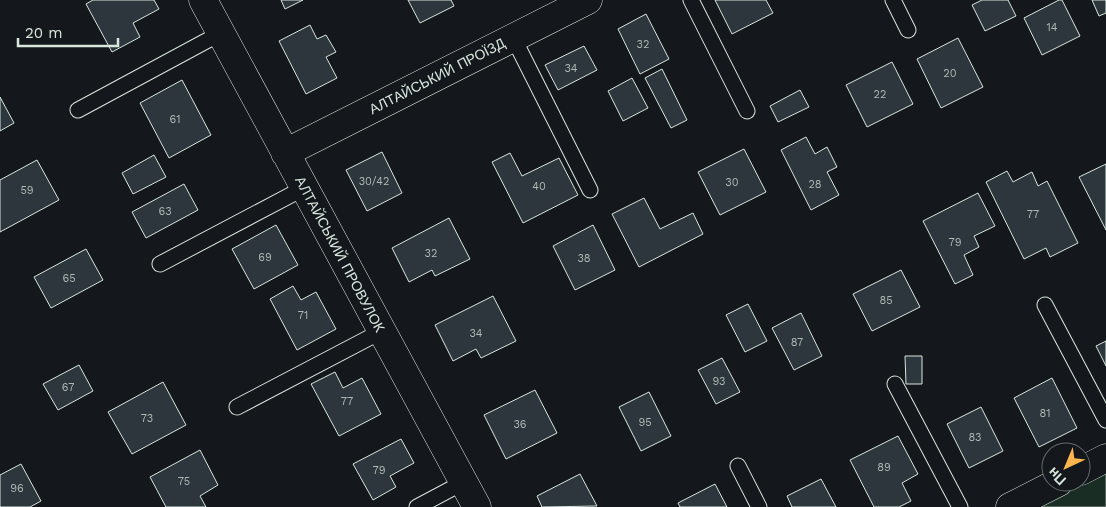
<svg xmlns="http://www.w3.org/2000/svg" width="1106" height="507" font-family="'Work Sans',sans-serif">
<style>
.green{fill:#1a2d24;stroke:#939e99}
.building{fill:#2c363c;stroke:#d8e6dc}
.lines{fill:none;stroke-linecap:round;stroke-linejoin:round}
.lane-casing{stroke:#d8e6dc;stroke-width:17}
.street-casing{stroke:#d8e6dc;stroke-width:29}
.lane{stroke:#14181c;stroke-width:15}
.street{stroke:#14181c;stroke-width:28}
.labels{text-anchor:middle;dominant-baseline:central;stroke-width:4;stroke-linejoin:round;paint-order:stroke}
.number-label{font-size:11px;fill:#adbab4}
.street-label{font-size:14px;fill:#d8e6dc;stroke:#14181c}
</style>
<rect width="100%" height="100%" fill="#14181c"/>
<path class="green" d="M1106,458V507H1010L1059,482H1081Z"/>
<path class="building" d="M93,0H154L159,9L133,23L140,37L112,52L86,4Z
M281,0H303L285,9Z
M408,0H451L454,6L420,23Z
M715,0H766L773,13L732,34Z
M982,0H1008L1016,16L985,31L972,5Z
M1059,0H1062L1080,36L1042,55L1024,18Z
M1092,0H1106V13L1099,16Z
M646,14L669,59L640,74L618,29Z
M310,25L317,39L326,35L336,52L326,57L337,78L306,94L279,41Z
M958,38L983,87L941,108L917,59Z
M584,46L597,70L558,90L545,65Z
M892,62L913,104L867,127L846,85Z
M662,69L687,120L671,128L645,78Z
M632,78L648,108L623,121L608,91Z
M182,80L211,135L169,158L140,103Z
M800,90L809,107L778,122L770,106Z
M0,97L14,123L0,131Z
M806,137L815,154L827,147L837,167L827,172L839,195L811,210L781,150Z
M744,149L766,192L720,215L698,172Z
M382,152L402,193L367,211L346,170Z
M510,153L522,176L559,158L578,195L523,223L492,162Z
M154,155L166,177L133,194L122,173Z
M37,160L59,200L0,232V180Z
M1106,164V230L1079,177Z
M1007,171L1013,182L1032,172L1038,186L1047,181L1078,243L1050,257L1046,248L1024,259L986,182Z
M184,184L198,210L146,238L132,212Z
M978,193L995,226L974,236L979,247L964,255L973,275L955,284L923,221Z
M644,198L660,229L693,213L703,234L639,267L612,214Z
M449,218L470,259L435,276L432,270L409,282L392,248Z
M276,225L298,265L254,289L232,249Z
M593,225L615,270L575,290L553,246Z
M86,249L103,280L51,308L34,277Z
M901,270L920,307L872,331L853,294Z
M293,286L301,300L316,292L336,329L297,350L270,299Z
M493,296L516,341L481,358L476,349L453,361L435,325Z
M748,304L767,341L745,352L726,315Z
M801,313L822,356L794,370L772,328Z
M1106,341V366L1096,346Z
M905,356H922V384H906Z
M722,358L740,392L716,404L698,370Z
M79,365L93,391L58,410L43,384Z
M335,372L343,388L362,378L381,414L339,436L311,384Z
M1052,378L1077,428L1039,447L1014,398Z
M163,382L186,425L132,454L108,412Z
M535,390L557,433L506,459L484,415Z
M649,392L671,436L641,451L619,407Z
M981,407L1003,451L969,468L947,424Z
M898,436L918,474L902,483L911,501L899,507H874L850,460Z
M401,439L414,463L390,476L396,487L373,500L353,464Z
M200,450L218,485L200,496L206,507H166L150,477Z
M21,464L41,501L30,507H0V475Z
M580,474L597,506L542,507L537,496Z
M821,479L836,507H792L787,496Z
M715,484L727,507H680L678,503Z"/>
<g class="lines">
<g class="lane-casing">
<path id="lane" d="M691,0L747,111
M893,0L908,30
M513,37L590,190
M78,110L221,33
M160,264L304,188
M1045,305L1106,420
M895,384L960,507
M237,407L382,331
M738,466L759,507
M417,507L464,482"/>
</g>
<g class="street-casing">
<path id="street" d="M203,0L477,507
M285,153L588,0
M1081,471L1106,458
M1010,507L1059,482"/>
</g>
<use href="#lane" class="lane"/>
<use href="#street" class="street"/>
</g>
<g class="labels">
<g class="number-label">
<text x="1052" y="27">14</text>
<text x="643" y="44">32</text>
<text x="571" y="68">34</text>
<text x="950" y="73">20</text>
<text x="880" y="94">22</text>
<text x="175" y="119">61</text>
<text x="374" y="181">30/42</text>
<text x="732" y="182">30</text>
<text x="815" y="184">28</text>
<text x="539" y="186">40</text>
<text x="27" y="190">59</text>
<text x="165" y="211">63</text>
<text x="1033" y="214">77</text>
<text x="955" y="242">79</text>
<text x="431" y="253">32</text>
<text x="265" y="257">69</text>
<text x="584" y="258">38</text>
<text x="69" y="278">65</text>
<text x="886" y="300">85</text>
<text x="303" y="315">71</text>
<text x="476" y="333">34</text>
<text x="797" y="342">87</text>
<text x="719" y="381">93</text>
<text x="68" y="387">67</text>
<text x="347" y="401">77</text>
<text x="1045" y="413">81</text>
<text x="147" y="418">73</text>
<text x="645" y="422">95</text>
<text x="520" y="424">36</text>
<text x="975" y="437">83</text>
<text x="884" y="467">89</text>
<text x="379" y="470">79</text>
<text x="184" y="481">75</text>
<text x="17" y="488">96</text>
</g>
<g class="street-label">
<text transform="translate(437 76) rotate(-27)">АЛТАЙСЬКИЙ ПРОЇЗД</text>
<text transform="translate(340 254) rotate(62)">АЛТАЙСЬКИЙ ПРОВУЛОК</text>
</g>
</g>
<g transform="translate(1066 467) rotate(224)"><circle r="24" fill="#14181c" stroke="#626a69"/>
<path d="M0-4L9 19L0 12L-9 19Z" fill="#ffb74d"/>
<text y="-8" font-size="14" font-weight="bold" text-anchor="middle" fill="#d8e6dc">Пн</text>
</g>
<path d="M18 38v8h100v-8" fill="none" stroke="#d8e6dc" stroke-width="2.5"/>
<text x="25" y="38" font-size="15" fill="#d8e6dc" stroke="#14181c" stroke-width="4" paint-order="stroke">20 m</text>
</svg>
